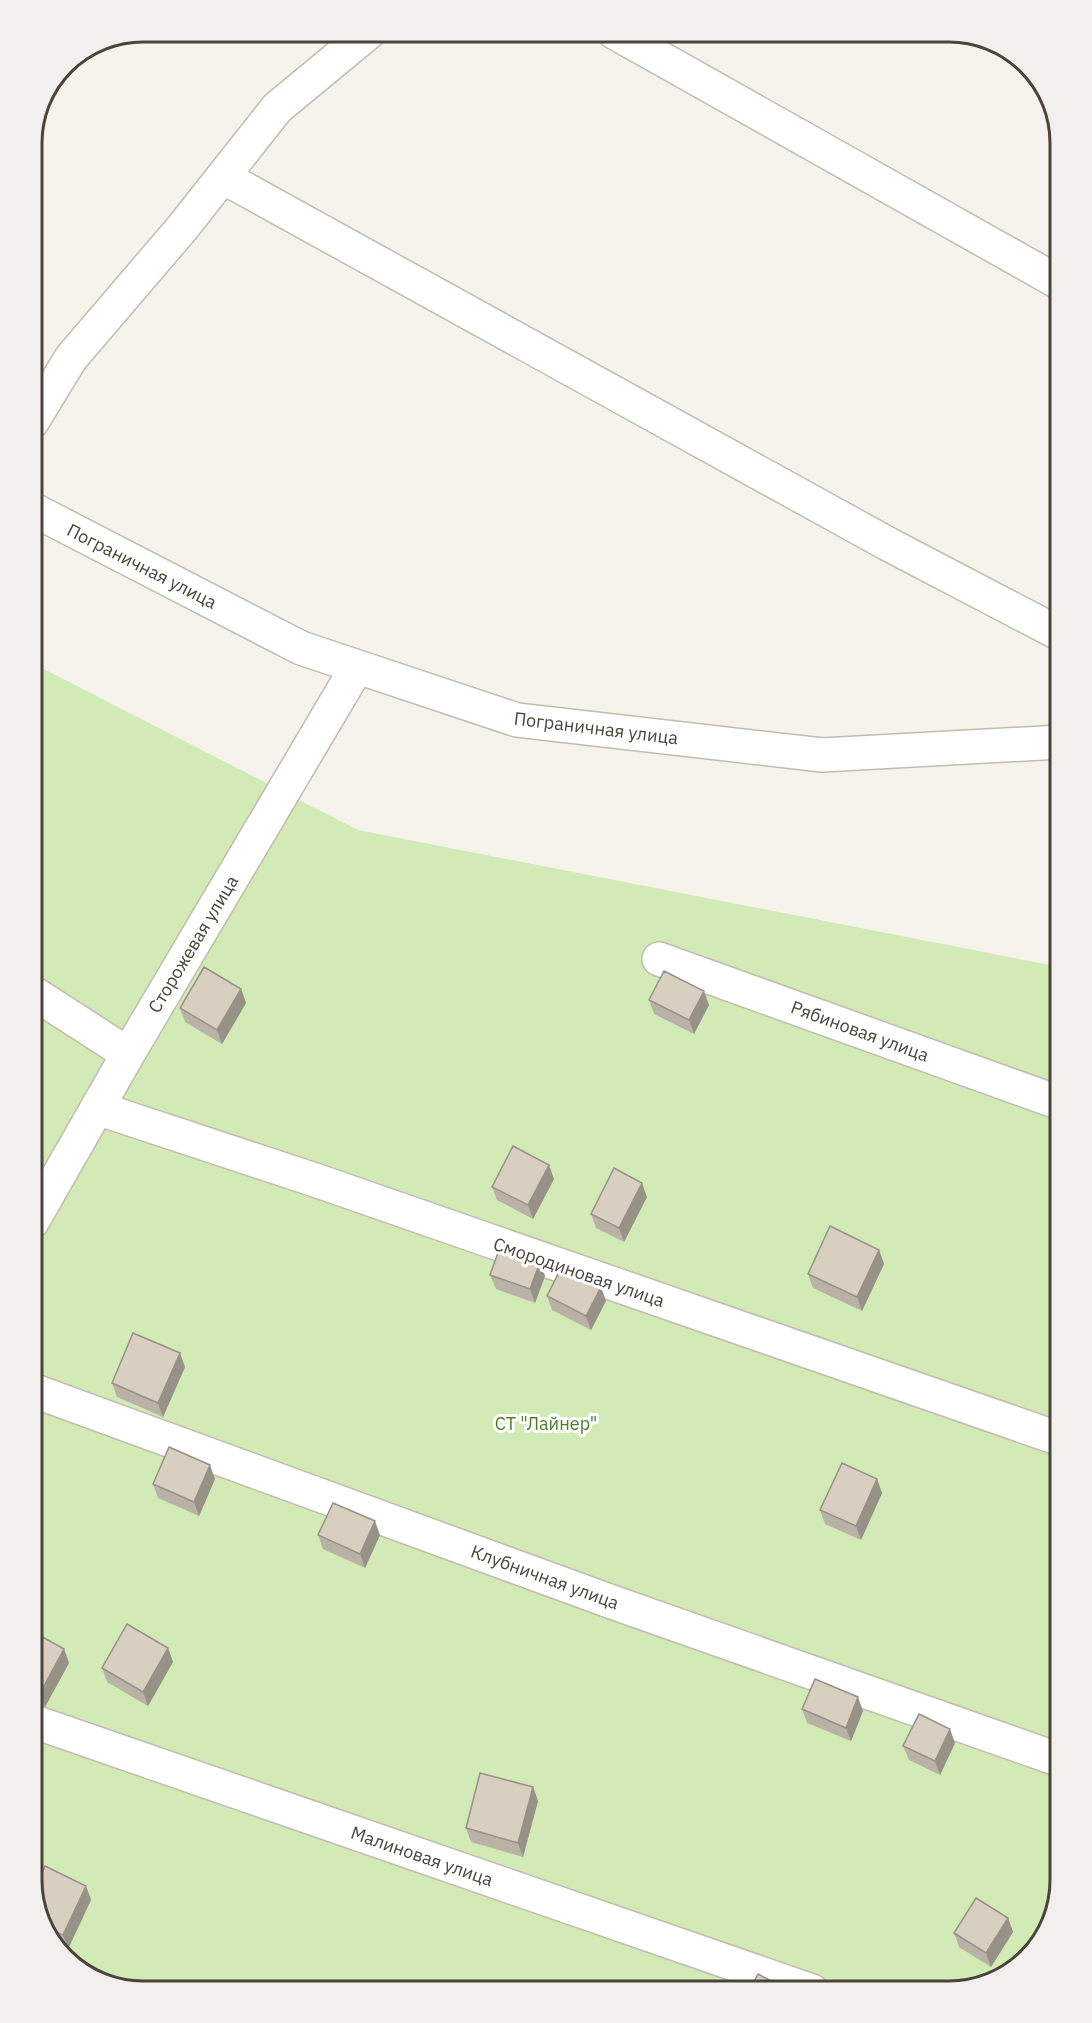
<svg xmlns="http://www.w3.org/2000/svg" width="1092" height="2023" viewBox="0 0 1092 2023" font-family="'IBM Plex Sans',sans-serif">
  <rect width="100%" height="100%" fill="#f6f3ec"/>
  <path fill="#d2eab5" d="M32,663L358,830L1060,967V1881L1042,1942L992,1983L949,1991H136L81,1973L40,1923L32,1880Z"/>
  <g fill="none" stroke-linecap="round" stroke-linejoin="round">
    <g stroke="#c2bbae" stroke-width="36">
      <path id="minor" d="M614,32L1060,283
        M223,177L888,544L1060,634
        M32,422L71,358L183,227L277,108L369,32
        M32,509L301,648L517,720L822,755L1060,742
        M659,959L1060,1103
        M32,992L128,1054
        M97,1108L315,1180L1060,1439
        M32,1222L128,1054L357,667
        M32,1390L612,1602L1060,1760
        M32,1721L812,1991"/>
    </g>
    <use href="#minor" stroke="#fff" stroke-width="33"/>
  </g>
  <path fill="#bab2a6" d="M241,989L246,1003L222,1044L185,1022L180,1008Z
    M649,1000L709,1005L694,1034L654,1014Z
    M554,1179L533,1219L497,1200L492,1187Z
    M647,1197L624,1242L596,1228L591,1214Z
    M879,1250L884,1264L862,1311L813,1288L808,1274Z
    M540,1262L545,1276L535,1303L496,1289L490,1275Z
    M601,1287L606,1301L591,1330L552,1310L547,1296Z
    M185,1367L163,1417L117,1397L112,1383Z
    M215,1479L199,1516L158,1498L153,1484Z
    M877,1479L882,1493L861,1540L825,1524L820,1510Z
    M318,1535H380L365,1568L323,1549Z
    M32,1631L64,1649L69,1663L45,1707L32,1700Z
    M168,1648L173,1662L148,1706L107,1682L102,1668Z
    M802,1709L863,1711L851,1741L807,1723Z
    M955,1743L940,1775L909,1760L903,1746Z
    M533,1787L538,1801L523,1857L471,1842L466,1828Z
    M86,1886L91,1900L68,1949L58,1945L40,1923Z
    M1008,1918L1013,1932L991,1967L959,1947L954,1933Z"/>
  <path fill="#979187" d="M241,989L246,1003L222,1044L217,1030Z
    M704,991L709,1005L694,1034L689,1020Z
    M549,1165L554,1179L533,1219L528,1205Z
    M642,1183L647,1197L624,1242L619,1228Z
    M879,1250L884,1264L862,1311L857,1297Z
    M540,1262L545,1276L535,1303L530,1289Z
    M601,1287L606,1301L591,1330L586,1316Z
    M180,1353L185,1367L163,1417L158,1403Z
    M210,1465L215,1479L199,1516L194,1502Z
    M877,1479L882,1493L861,1540L856,1526Z
    M375,1521L380,1535L365,1568L360,1554Z
    M168,1648L173,1662L148,1706L143,1692Z
    M64,1649L69,1663L45,1707L40,1693Z
    M858,1697L863,1711L851,1741L846,1728Z
    M950,1729L955,1743L940,1775L935,1761Z
    M533,1787L538,1801L523,1857L518,1843Z
    M86,1886L91,1900L68,1949L63,1935Z
    M1008,1918L1013,1932L991,1967L986,1953Z"/>
  <path fill="#d8cfc1" stroke="#979187" stroke-width="1.5" d="M204,967L241,989L217,1030L180,1008Z
    M664,971L704,991L689,1020L649,1000Z
    M513,1146L549,1165L528,1205L492,1187Z
    M614,1168L642,1183L619,1228L591,1214Z
    M830,1226L879,1250L857,1297L808,1274Z
    M500,1247L540,1262L530,1289L490,1275Z
    M562,1266L601,1287L586,1316L547,1296Z
    M133,1333L180,1353L158,1403L112,1383Z
    M169,1447L210,1465L194,1502L153,1484Z
    M842,1463L877,1479L856,1526L820,1510Z
    M333,1503L375,1521L360,1554L318,1535Z
    M127,1624L168,1648L143,1692L102,1668Z
    M32,1631L64,1649L40,1693L32,1689Z
    M815,1679L858,1697L846,1728L802,1709Z
    M919,1714L950,1729L935,1761L903,1746Z
    M480,1773L533,1787L518,1843L466,1828Z
    M45,1866L86,1886L63,1935L42,1926L40,1923L34,1891Z
    M976,1898L1008,1918L986,1953L954,1933Z
    M1047,1924L1042,1942L1034,1948Z
    M758,1974L790,1991H749Z"/>
  <g text-anchor="middle" dominant-baseline="central" stroke-width="6" stroke-linejoin="round" paint-order="stroke">
    <g font-size="18" fill="#4b4439" stroke="#fff">
      <text transform="translate(142 566) rotate(27)">Пограничная улица</text>
      <text transform="translate(596 728) rotate(7)">Пограничная улица</text>
      <text transform="translate(193 944) rotate(-59)">Сторожевая улица</text>
      <text transform="translate(860 1031) rotate(20)">Рябиновая улица</text>
      <text transform="translate(579 1272) rotate(19)">Смородиновая улица</text>
      <text transform="translate(545 1577) rotate(20)">Клубничная улица</text>
      <text transform="translate(422 1856) rotate(19)">Малиновая улица</text>
    </g>
    <g font-size="18" fill="#4a7f2a" stroke="#fff">
      <text x="546" y="1423">СТ "Лайнер"</text>
    </g>
  </g>
  <path d="M0 0H1092V2023H0ZM143 42H949A101 101 0 0 1 1050 143V1880A101 101 0 0 1 949 1981H143A101 101 0 0 1 42 1880V143A101 101 0 0 1 143 42Z" fill="#f1f0ef" fill-rule="evenodd"/>
  <path fill="none" stroke="#4b4439" stroke-width="3" d="M143 42H949A101 101 0 0 1 1050 143V1880A101 101 0 0 1 949 1981H143A101 101 0 0 1 42 1880V143A101 101 0 0 1 143 42Z"/>
</svg>
